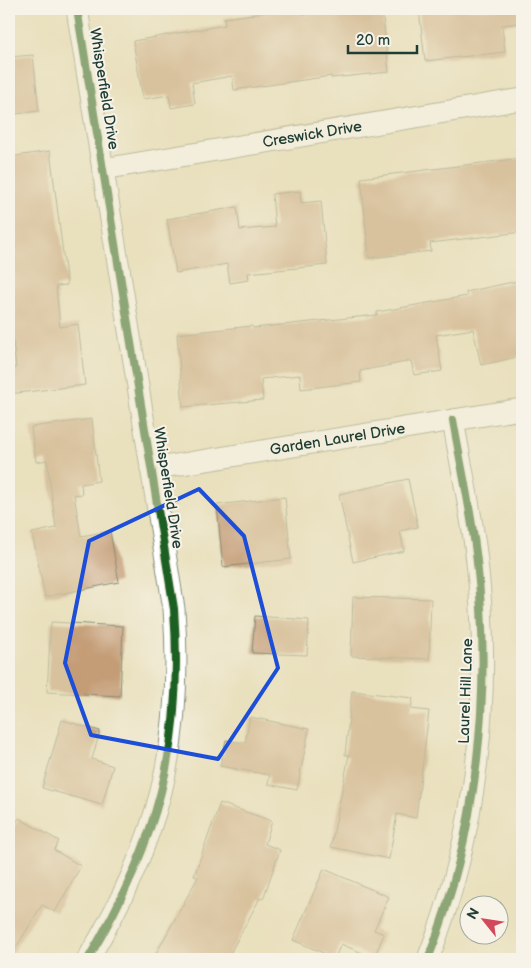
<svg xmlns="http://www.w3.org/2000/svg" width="531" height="968" viewBox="0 0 531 968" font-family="'Balsamiq Sans',sans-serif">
  <rect width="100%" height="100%" fill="#f7f3e8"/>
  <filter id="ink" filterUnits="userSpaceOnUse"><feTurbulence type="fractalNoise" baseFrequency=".02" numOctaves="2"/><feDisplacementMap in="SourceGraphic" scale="10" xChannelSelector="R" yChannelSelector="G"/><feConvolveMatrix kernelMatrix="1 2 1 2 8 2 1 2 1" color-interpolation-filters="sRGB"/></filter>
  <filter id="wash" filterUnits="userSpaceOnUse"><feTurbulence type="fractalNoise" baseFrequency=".0096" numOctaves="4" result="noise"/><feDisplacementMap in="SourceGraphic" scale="20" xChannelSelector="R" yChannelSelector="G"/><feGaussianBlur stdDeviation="1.12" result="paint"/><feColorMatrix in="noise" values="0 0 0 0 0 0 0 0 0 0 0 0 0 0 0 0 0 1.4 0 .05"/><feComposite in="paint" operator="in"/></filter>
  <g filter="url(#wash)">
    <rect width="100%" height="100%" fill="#e9e0bd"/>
    <g id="blocks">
      <path fill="#c49d77" d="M290,9H303L304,15L356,9H382L389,72L331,78V76L234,90L232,76L192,83L195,104L171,108L169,95L143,99L133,41L225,25L224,18Z
        M419,9H522V23L502,25L505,52L425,61Z
        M33,55L39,111L9,115V57Z
        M50,151L67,285L56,286L60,327L78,324L85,385L9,394V369L16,368L9,305V157Z
        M522,158V232L430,243L431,251L369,258L361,178Z
        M300,191L301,203L321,201L327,265L248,273L249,280L230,283L227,264L176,273L167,219L237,207L240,230L275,227L272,194Z
        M522,280V356L481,365L473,329L436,335L442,371L414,375L411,361L360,371L361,382L301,389L300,375L261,379L263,400L183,407L177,334L252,326L253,328L377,315V312L467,296L466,292Z
        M92,419L99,481L81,484L82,494L74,495L81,536L110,531L119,582L45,597L32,533L56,528L47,460L36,462L31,427Z
        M408,479L418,527L400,531L404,551L353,562L339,494Z
        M285,497L291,559L223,567L217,505Z
        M353,597L431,599L429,659L351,656Z
        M255,616L309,620L307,655L252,653Z
        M51,622L123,626L120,696L47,692Z
        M352,691L413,698L411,709L429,711L416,818L397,814L389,859L331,847L349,755H345Z
        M250,717L309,729L297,790L268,784L270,775L220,766L226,740L245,743Z
        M62,720L100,731L92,759L113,766L102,805L42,788Z
        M220,803L272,821L265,844L280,850L263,899L260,898L227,959H153L198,877L194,876Z
        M19,818L59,841L54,850L81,866L55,912L42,905L9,959V835Z
        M324,869L389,897L374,930L384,934L374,958L341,944L335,958L293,940Z"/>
    </g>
  </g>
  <g filter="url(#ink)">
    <use href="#blocks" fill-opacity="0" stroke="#848e78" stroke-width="1"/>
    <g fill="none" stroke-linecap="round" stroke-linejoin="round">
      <g stroke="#848e78" stroke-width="23">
        <g id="street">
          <path d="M77,9L174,609C184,746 158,842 88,959"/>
          <path id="s1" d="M103,169L522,99"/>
          <path id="s2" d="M151,469L522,409"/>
          <path d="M428,959C477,835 492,694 477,562C472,514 461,467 453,420"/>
        </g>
      </g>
      <use href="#street" stroke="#fff" stroke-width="21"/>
      <g stroke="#f7f3e8" stroke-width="11">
        <path id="cycleway" d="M77,9L174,609C184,746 158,842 88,959
          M428,959C477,835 492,694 477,562C472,514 461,467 453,420"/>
      </g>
      <use href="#cycleway" stroke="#1b5e20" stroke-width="8"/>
    </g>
  </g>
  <path d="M0 0H531V968H0ZM199,489L244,536L278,668L218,759L91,735L65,663L89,541Z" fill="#e9e0bd" fill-opacity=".55" fill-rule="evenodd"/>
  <path fill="none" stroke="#1d4ed8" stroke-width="4" stroke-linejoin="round" d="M199,489L244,536L278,668L218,759L91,735L65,663L89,541Z"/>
  <g text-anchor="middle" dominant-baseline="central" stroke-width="4" stroke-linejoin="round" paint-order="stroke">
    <g font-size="15" fill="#1f3d34" stroke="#f7f3e8">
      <text transform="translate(104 89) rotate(81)">Whisperfield Drive</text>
      <text stroke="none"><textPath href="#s1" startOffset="212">Creswick Drive</textPath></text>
      <text stroke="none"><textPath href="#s2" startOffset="189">Garden Laurel Drive</textPath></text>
      <text transform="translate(168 488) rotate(81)">Whisperfield Drive</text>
      <text transform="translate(466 691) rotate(-88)">Laurel Hill Lane</text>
    </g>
  </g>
  <rect width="531" height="968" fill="none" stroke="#f7f3e8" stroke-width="30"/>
  <g transform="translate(484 920) rotate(300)"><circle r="24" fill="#f7f3e8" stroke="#a1aaa0"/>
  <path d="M0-4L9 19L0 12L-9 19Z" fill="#d1495b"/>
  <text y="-8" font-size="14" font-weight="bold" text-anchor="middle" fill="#1f3d34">N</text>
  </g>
  <path d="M348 45v8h69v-8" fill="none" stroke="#1f3d34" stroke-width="2.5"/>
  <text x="356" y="45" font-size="15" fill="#1f3d34" stroke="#f7f3e8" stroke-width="4" paint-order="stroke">20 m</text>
</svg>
